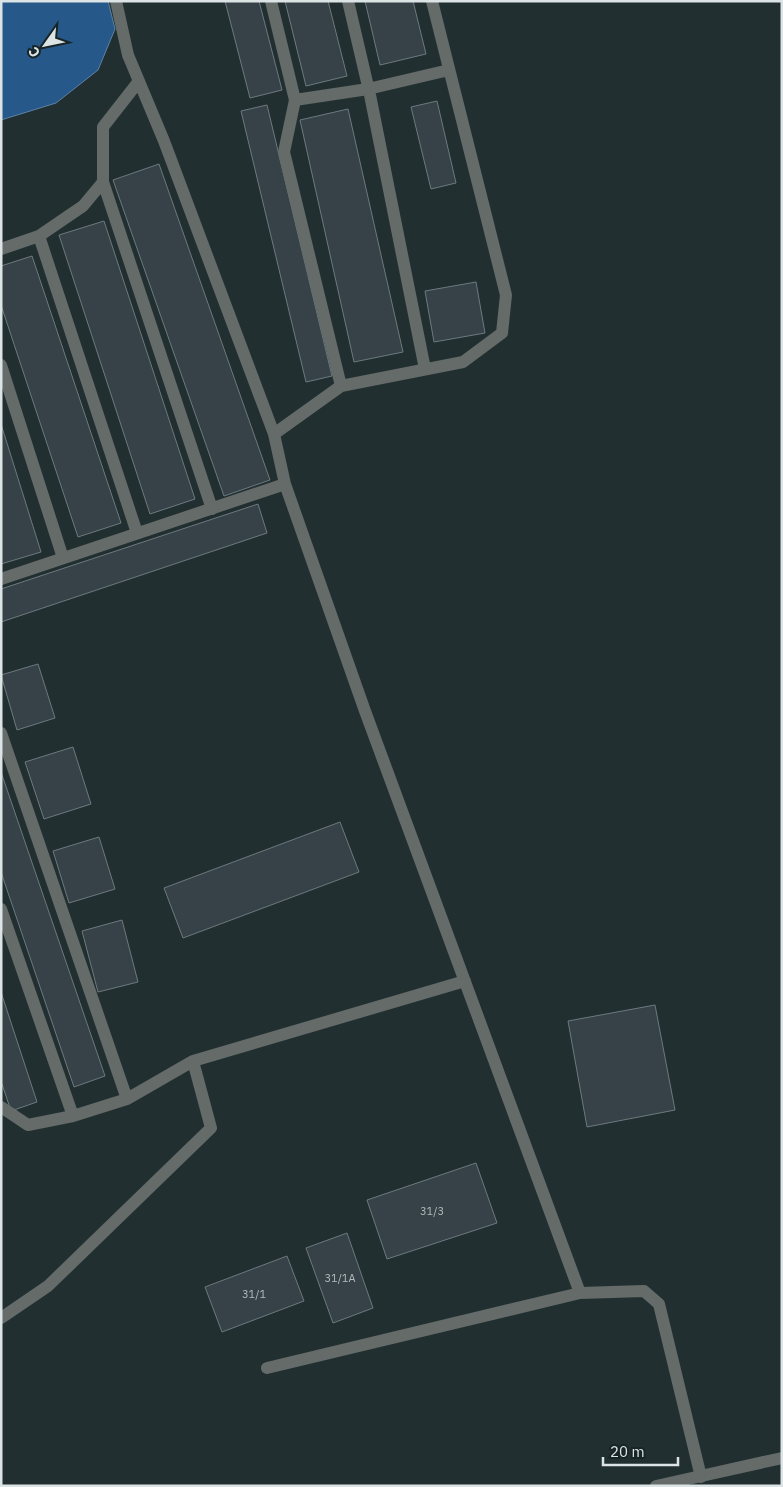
<svg xmlns="http://www.w3.org/2000/svg" width="783" height="1487" viewBox="0 0 783 1487" font-family="'IBM Plex Sans',sans-serif">
  <rect width="100%" height="100%" fill="#222f30"/>
  <path fill="#27588a" stroke="#5d82a5" d="M1,1H108L115,29L98,70L56,103L1,120Z"/>
  <path fill="#364247" stroke="#6c7a80" d="M225,1H259L282,90L250,98Z
    M285,1H328L347,76L306,86Z
    M365,1H413L426,54L380,65Z
    M437,101L456,183L431,189L411,107Z
    M267,105L332,376L306,382L241,111Z
    M348,109L403,352L354,362L300,120Z
    M159,164L270,480L224,496L113,180Z
    M104,221L195,499L150,514L59,235Z
    M32,256L121,523L78,537L1,305V266Z
    M476,282L485,333L434,342L425,291Z
    M1,424L41,552L1,564Z
    M258,504L267,533L1,622V589Z
    M38,664L55,718L17,730L1,675Z
    M73,747L91,804L44,819L25,762Z
    M1,772L105,1076L74,1087L1,872Z
    M340,822L359,872L183,938L164,888Z
    M99,837L115,889L69,903L53,851Z
    M122,920L138,982L98,992L82,931Z
    M1,992L37,1102L11,1111L1,1081Z
    M655,1005L675,1110L587,1127L568,1021Z
    M476,1163L497,1223L387,1259L367,1200Z
    M347,1233L373,1308L333,1323L306,1248Z
    M287,1256L304,1301L222,1332L205,1287Z"/>
  <g fill="none" stroke-linecap="round" stroke-linejoin="round">
    <path stroke="#646b69" stroke-width="12" d="M116,1L128,55L164,141L274,434L285,484L365,711L580,1293L644,1291L659,1304L701,1477
      M271,1L295,100L284,152L341,386
      M348,1L370,95L425,369
      M139,81L103,127V182L212,509
      M295,100L368,89L449,70
      M103,182L83,206L39,236L137,533
      M1,249L39,236
      M1,365L63,558
      M274,434L341,386L463,362L502,333L506,295L432,1
      M1,579L285,484
      M1,733L127,1099
      M1,909L73,1116
      M1,1107L28,1125L73,1116L127,1099L193,1061L465,981
      M1,1318L48,1286L211,1128L193,1061
      M267,1368L580,1293"/>
    <path stroke="#646b69" stroke-width="12" d="M656,1486L782,1458"/>
  </g>
  <g text-anchor="middle" dominant-baseline="central" stroke-width="4.5" stroke-linejoin="round" paint-order="stroke">
    <g font-size="11" fill="#b2bcbe">
      <text x="432" y="1211">31/3</text>
      <text x="340" y="1278">31/1А</text>
      <text x="254" y="1294">31/1</text>
    </g>
  </g>
  <rect width="783" height="1487" fill="none" stroke="#dce4e5" stroke-width="5"/>
  <g transform="translate(45 45) rotate(237)" stroke="#182526" stroke-width="4" paint-order="stroke">
  <path d="M0-4L9 19L0 12L-9 19Z" fill="#dce4e5"/>
  <text y="-8" font-size="14" font-weight="bold" text-anchor="middle" fill="#dce4e5">С</text>
  </g>
  <path d="M603 1457v8h75v-8" fill="none" stroke="#dce4e5" stroke-width="2.5"/>
  <text x="610" y="1457" font-size="15" fill="#dce4e5" stroke="#182526" stroke-width="4" paint-order="stroke">20 m</text>
</svg>
